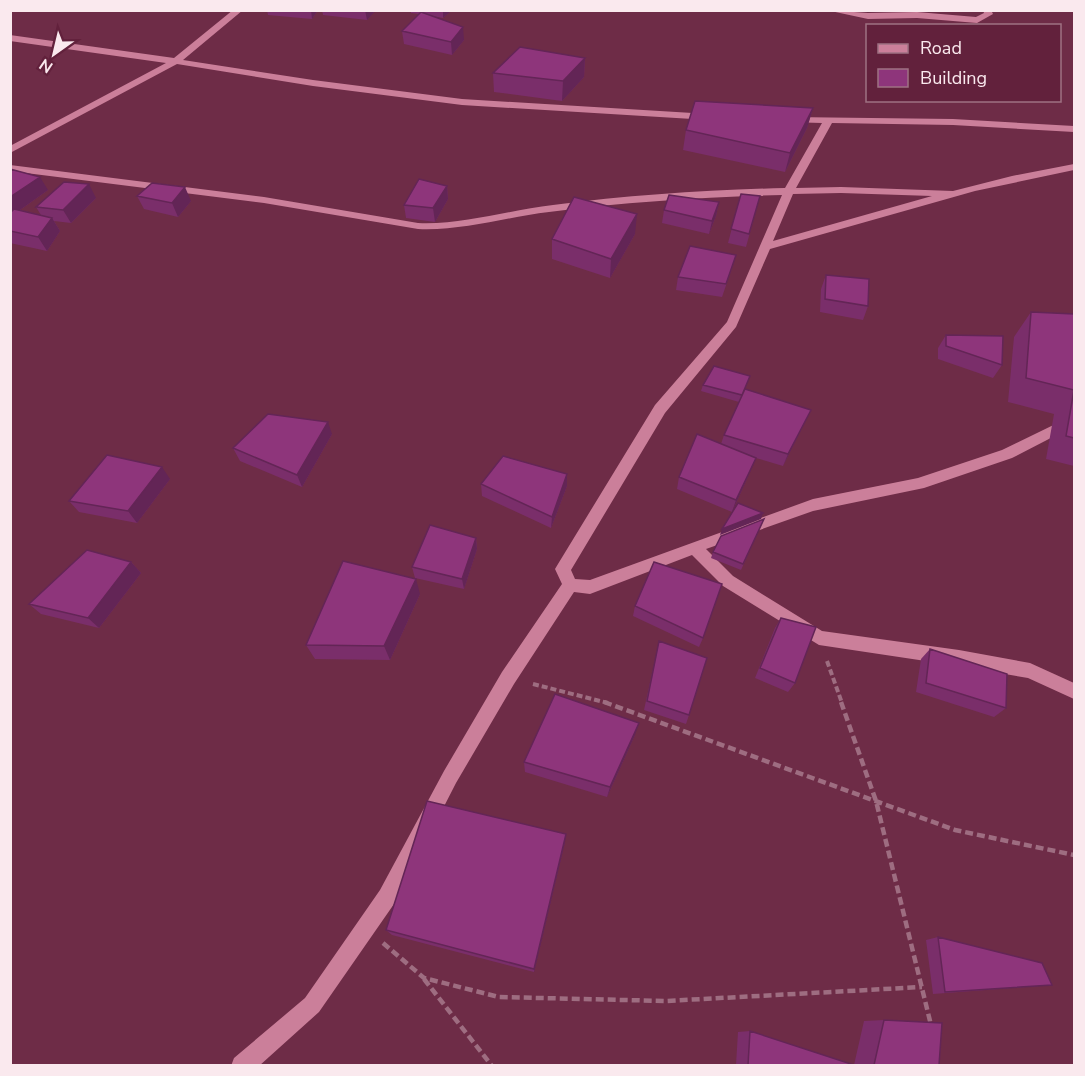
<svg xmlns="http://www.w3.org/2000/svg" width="1085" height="1076" viewBox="0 0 1085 1076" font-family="'Nunito Sans',sans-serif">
  <rect width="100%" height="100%" fill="#6e2c47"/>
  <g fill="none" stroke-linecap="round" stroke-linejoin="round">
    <path stroke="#9e6d81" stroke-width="4" stroke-dasharray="6 3" stroke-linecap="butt" d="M827,661L842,703
      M533,684L608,703"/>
    <path stroke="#9e6d81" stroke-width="4.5" stroke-dasharray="8 4" stroke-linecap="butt" d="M604,702L955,830L1074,855
      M841,702L876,801L931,1025
      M383,943L424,978L499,997L666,1001L922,987
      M424,979L492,1066"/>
    <path fill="#cb7f9a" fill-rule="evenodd" d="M233,10H243L183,60L313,80L462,99L709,114L714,117L709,120L462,105L313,86L177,64L10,153V146L166,63L10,41V35L174,58Z
      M826,10L868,13L917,12L976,17L984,13L983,10H991L993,14L977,23L917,18L868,19Z
      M790,117L953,119L1074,126V132L953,125L832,123L796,188L841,187L953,191L1012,176L1074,164V170L975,191L770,249L736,327L665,413L571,570L575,579L590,580L813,499L918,478L1002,450L1074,415V426L1012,458L924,488L813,511L706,549L733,576L822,631L959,650L1030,663L1074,683V699L1028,678L959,666L819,645L723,586L692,555L590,594L574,592L514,684L456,783L394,904L319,1012L259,1066H231L234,1058L305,998L380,890L444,771L502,672L562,584L555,569L558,564L655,405L727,322L782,195C704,197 626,202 549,212C506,217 462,231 418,229L264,203L10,171V165L264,197L418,223C463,225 509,210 553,205C630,195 708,190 785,188L822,123L787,122V118ZM841,193L932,196L773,241L793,194Z"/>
  </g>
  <path fill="#7a2e6a" d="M267,10H318L312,19L268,15Z
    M322,10H376L367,20L323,15Z
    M411,10H452L443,18L432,16L464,40L452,55L404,44L402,31L419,14L411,13Z
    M585,58L584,77L562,101L494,92L493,73Z
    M813,108L807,128L785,172L683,150L686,130Z
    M10,169L48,190L20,210L41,215L36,207L96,198L71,223L54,221L60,231L47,251L10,243Z
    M447,186L448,199L435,222L406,218L404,205Z
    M741,194L760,196L746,247L728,243Z
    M137,196L191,201L178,217L144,209Z
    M719,202L716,216L709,234L662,223L664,210Z
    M635,234L610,278L552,259V239Z
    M736,255L732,268L722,297L676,290L678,277Z
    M826,275L868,306L863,320L820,312L821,289Z
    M1031,312L1074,314V466L1046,459L1054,414L1008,402L1014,337Z
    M946,335L1002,365L993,378L938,359V348Z
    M703,385L746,390L805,422L783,466L756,458L751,470L732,512L677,489L679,477L721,444L724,435L739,402L701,391Z
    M332,434L302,487L240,461L233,448Z
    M567,474V486L551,528L482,496L481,484Z
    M170,479L137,523L79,512L69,501Z
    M764,519L741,570L711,558L713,552Z
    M476,538L477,549L464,589L415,578L412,567Z
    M131,562L141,573L99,628L41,614L29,604Z
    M420,594L390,660L315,659L306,645Z
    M635,606L703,638L699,647L633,616Z
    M781,618L795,683L788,692L755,678L775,628Z
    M659,641L689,715L686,724L644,710Z
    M930,649L1006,708L994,717L916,692L921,659Z
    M635,735L607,797L525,772L524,762Z
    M565,842L534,972L392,935L386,930Z
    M938,937L1052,985L933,994L926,940Z
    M884,1020L939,1065H854L864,1021Z
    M750,1031L854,1065H736L738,1032Z"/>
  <path fill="#632556" d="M311,10H318L312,19Z
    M365,10H376L367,20Z
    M443,10H452L443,18Z
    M463,27L464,40L452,55L451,42Z
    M585,58L584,77L562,101L563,81Z
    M813,108L807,128L785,172L790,153Z
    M40,177L48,190L10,217V197Z
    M89,184L96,198L71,223L63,210Z
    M447,186L448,199L435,222L433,208Z
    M185,187L191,201L178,217L172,203Z
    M719,202L716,216L709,234L712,221Z
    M637,214L635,234L610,278L611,259Z
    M52,218L60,231L47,251L38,237Z
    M811,410L783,466L788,454Z
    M328,422L332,434L302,487L297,475Z
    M756,458L751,470L732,512L736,500Z
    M162,467L170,479L137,523L128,511Z
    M567,474V486L551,528L552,517Z
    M763,513L761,519L720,535L722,529Z
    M476,538L477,549L464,589L462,579Z
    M131,562L141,573L99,628L88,618Z
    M416,579L420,594L390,660L384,646Z
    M639,723L635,735L607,797L610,787Z
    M566,834L565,842L534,972V969Z"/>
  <path fill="#8e357b" stroke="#632556" stroke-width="1.5" d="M421,12L463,27L451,42L402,31Z
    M520,47L585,58L563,81L493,73Z
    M695,101L813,108L790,153L686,130Z
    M10,169L40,177L10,197Z
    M419,179L447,186L433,208L404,205Z
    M64,182L89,184L63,210L36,207Z
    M152,183L185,187L172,203L137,196Z
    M741,194L760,196L749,234L731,229Z
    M669,195L719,202L712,221L664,210Z
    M574,197L637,214L611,259L552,239Z
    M14,209L52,218L38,237L10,231V213Z
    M690,246L736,255L726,284L678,277Z
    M826,275L869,279L868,306L825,299Z
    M1031,312L1074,314V438L1066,436L1074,390L1026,378Z
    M946,335L1003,336L1002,365L946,346Z
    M714,366L750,376L742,395L703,385Z
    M745,389L811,410L788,454L724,435Z
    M268,414L328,422L297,475L233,448Z
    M697,434L756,458L736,500L679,477Z
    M107,455L162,467L128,511L69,501Z
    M503,456L567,474L552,517L481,484Z
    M738,503L763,513L722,529Z
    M764,519L743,564L713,552L721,536Z
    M430,525L476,538L462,579L412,567Z
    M87,550L131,562L88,618L29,604Z
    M343,561L416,579L384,646L306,645Z
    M654,562L722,584L703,638L635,606Z
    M781,618L816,627L795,683L760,668Z
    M659,641L707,658L689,715L647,701Z
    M930,649L1007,674L1006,708L926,683Z
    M555,694L639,723L610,787L524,762Z
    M427,801L566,834L534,969L386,930Z
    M938,937L1042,963L1052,985L945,992Z
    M884,1020L942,1023L939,1065H874Z
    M750,1031L854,1065H748Z"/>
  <rect width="1085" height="1076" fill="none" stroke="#fae9ee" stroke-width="24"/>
  <rect x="866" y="24" width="195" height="78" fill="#62213c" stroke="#9f7183" stroke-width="1.5"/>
  <rect x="878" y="44" width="30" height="9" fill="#cb7f9a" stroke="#9f7183" stroke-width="1.5"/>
  <text x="920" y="54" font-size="18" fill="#fae9ee">Road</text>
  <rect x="878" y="69" width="30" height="18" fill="#8e357b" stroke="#9f7183" stroke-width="1.5"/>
  <text x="920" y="84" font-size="18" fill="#fae9ee">Building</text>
  <g transform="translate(54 54) rotate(214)" stroke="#62213c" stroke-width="4.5" paint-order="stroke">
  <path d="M0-4.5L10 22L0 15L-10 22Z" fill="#fae9ee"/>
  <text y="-9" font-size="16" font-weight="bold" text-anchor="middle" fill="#fae9ee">N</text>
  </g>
</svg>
